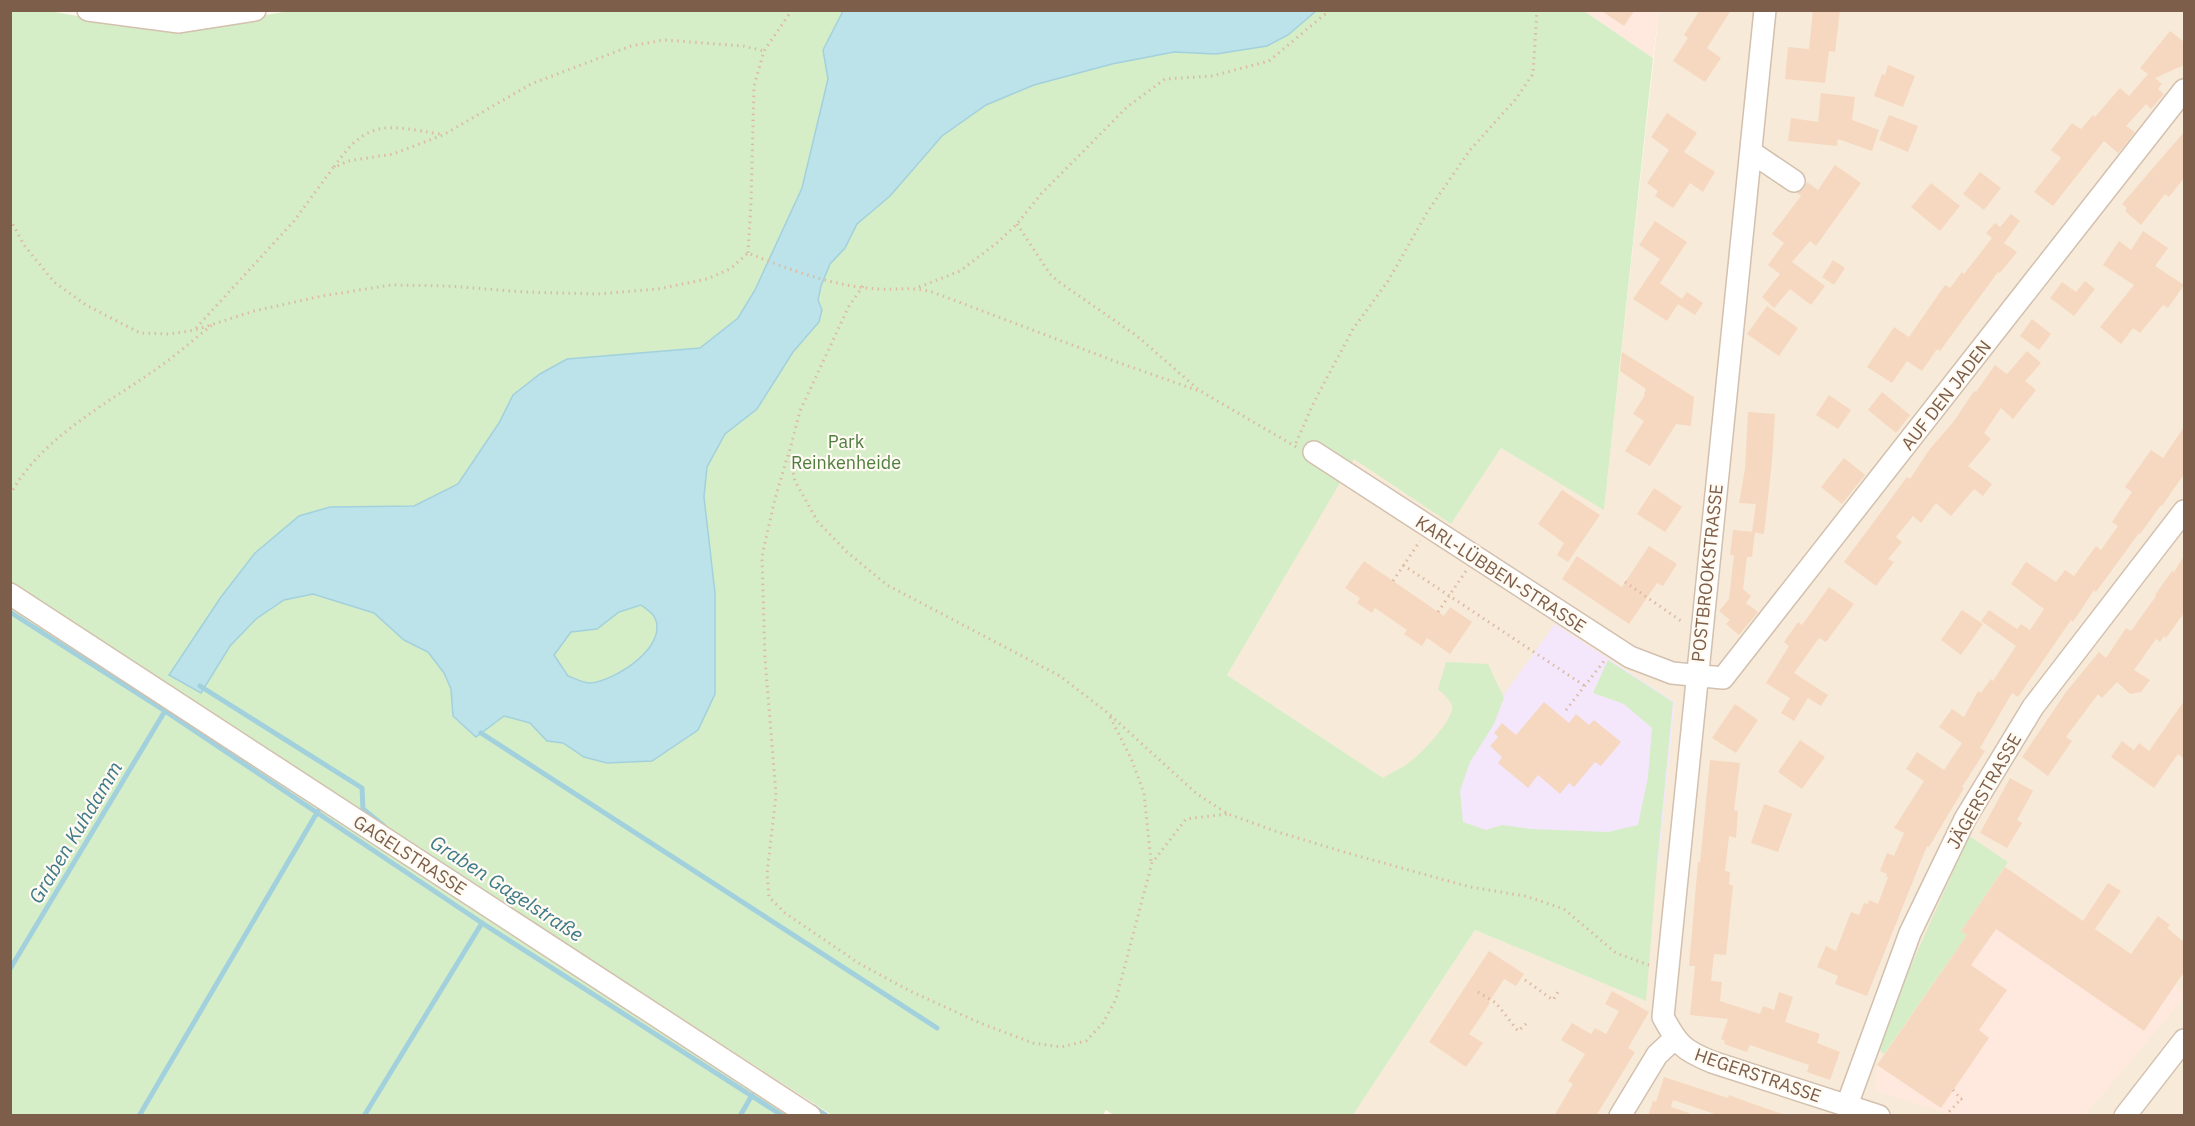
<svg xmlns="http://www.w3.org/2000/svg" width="2195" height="1126" viewBox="0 0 2195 1126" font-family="'IBM Plex Sans',sans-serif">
  <rect width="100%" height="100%" fill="#fef7eb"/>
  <path fill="#f7ead8" d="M1659,11H2184V1115H1353L1475,930L1646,1001L1383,778L1227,675L1354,458L1451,524L1501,448L1604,509Z"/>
  <path fill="#ffe9de" d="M1584,11H1659L1653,58Z
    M2005,867L2184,992V998L2085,1115H1953L1875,1091L1877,1065L1966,935L1961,931Z"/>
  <path fill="#f4e7fb" d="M1555,624L1675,702L1658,866L1491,848L1425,804Z"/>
  <path fill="#d5eec7" d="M295,10L1584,11L1653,58L1604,510L1501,448L1451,524L1354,459L1227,675L1383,778C1392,772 1403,768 1411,761C1421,754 1455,718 1452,706C1451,700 1442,693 1438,689L1446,662L1488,664L1504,698L1494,724L1470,762L1460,791L1463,822L1486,830L1502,825L1531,829L1608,832L1638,825L1648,777L1652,728L1624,704L1593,693L1608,660L1673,702L1657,866L1646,1001L1475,930L1353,1115L1115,1116L1106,1110L1102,1116L832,1115L369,819L11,586L10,11H49L95,19L179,30Z
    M11,602L795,1115H11Z
    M1969,836L2008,862L1961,931L1967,935L1884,1054L1875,1046Z"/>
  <path fill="#bce2ea" stroke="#a2d1dd" stroke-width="1.5" fill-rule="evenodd" d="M843,11H1316L1288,35L1267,46L1216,54L1174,52L1112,64L1034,85L986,105L942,136L890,196L857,224L845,248L830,264L821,286L818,300L822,310L819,322L793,352L757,409L725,434L707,467L704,497L715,593V694L698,730L652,761L607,763L584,757L563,743L547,741L530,723L504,716L476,737L453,716L451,689L444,673L428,652L404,640L374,613L313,594L284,600L256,619L230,646L201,693L169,675L221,597L255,553L299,516L330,507L414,506L458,484L499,423L513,395L540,374L567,359L700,348L738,318L755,290L802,188L828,79L823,50ZM641,605C645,608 653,613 655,618C668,647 615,681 590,683C583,683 574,678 568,676L554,655L571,632L597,629L619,612Z"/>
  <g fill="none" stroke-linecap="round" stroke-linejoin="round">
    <path stroke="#a2d1dd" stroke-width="5" d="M10,612L165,711L482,923L783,1116
      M200,686L362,788L363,809L384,826
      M481,733L937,1028
      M10,969L165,711
      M814,1107L827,1116
      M139,1116L318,811
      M364,1116L482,923
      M740,1116L752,1095"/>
  </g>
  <path fill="#f6d8c0" d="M1600,10H1635L1624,26Z
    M1700,10H1731L1707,48L1721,58L1705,82L1673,61L1688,38L1684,35Z
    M1813,10H1840L1835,52L1829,51L1825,83L1785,79L1788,47L1809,49Z
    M2170,31L2184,42V65L2155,78L2162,84L2158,89L2164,94L2151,109L2146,104L2126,126L2135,132L2125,145L2118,153L2104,141L2053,206L2034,192L2061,158L2051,150L2072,123L2081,129L2093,115L2095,117L2120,88L2129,96L2148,74L2140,68Z
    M1888,65L1915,76L1903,107L1874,96L1882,74L1885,75Z
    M1821,93L1855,97L1852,120L1879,130L1872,151L1838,139L1837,146L1788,141L1791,118L1818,122Z
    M1667,113L1697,133L1684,152L1715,172L1703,192L1690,183L1673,208L1655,196L1658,191L1647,183L1669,150L1651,137Z
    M1889,115L1918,126L1908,152L1879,140Z
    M2184,132V178L2169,197L2165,194L2141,225L2125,211L2127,208L2122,204Z
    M1835,165L1861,183L1816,246L1810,241L1792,262L1825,286L1811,305L1790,289L1774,308L1762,297L1780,274L1768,265L1784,243L1772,234L1801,196L1797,193L1804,189L1807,182L1818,190Z
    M1980,172L2001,188L1984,210L1963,194Z
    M1931,183L1960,206L1940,231L1911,207Z
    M2011,214L2020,221L2004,243L2017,252L2000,273L1998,272L1940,351L1937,349L1922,371L1907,361L1892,383L1867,367L1894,327L1909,337L1945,285L1950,288L1962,272L1964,274L1992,238L1986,233L1995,223L2000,227Z
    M1655,221L1687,242L1660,283L1682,299L1687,292L1703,303L1695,315L1678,304L1667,321L1633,299L1660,259L1639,245Z
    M2143,231L2168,248L2155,266L2184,285L2168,308L2163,305L2140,333L2133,328L2121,344L2100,327L2134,285L2103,265L2119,241L2131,250Z
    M1833,260L1845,268L1834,285L1822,277Z
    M2085,281L2095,289L2074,316L2050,298L2062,282L2076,292Z
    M1767,306L1798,328L1779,356L1747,334Z
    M2032,319L2051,334L2039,350L2020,336Z
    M2027,351L2041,363L2025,381L2036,390L2013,419L2001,408L1984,433L1991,439L1968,466L1992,484L1983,496L1974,489L1951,516L1936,503L1921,523L1913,516L1896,537L1902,542L1888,559L1894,562L1876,586L1844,562L1907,477L1910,479L1929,450L1954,421L1974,391L1976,392L1995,365L2007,374Z
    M1622,352L1694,397L1691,426L1676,424L1650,466L1625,451L1644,421L1633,414L1645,395L1644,394L1646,389L1620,371Z
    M1882,392L1910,415L1896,433L1868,410Z
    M1829,395L1851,410L1838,429L1816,415Z
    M1748,412L1775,414L1772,461L1764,534L1752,532L1756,504L1739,503L1745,469Z
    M2184,427V474L2162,506L2161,505L2140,534L2139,533L2096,592L2094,590L2073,622L2071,620L2018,697L2012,693L1980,748L1985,751L1962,787L1964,788L1929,847L1927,846L1867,996L1835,984L1838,976L1817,967L1826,946L1836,951L1851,912L1859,915L1864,903L1868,904L1869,900L1878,904L1888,877H1886L1887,874L1880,871L1887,853L1894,856L1904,833L1894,828L1924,781L1906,769L1917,752L1944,770L1962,743L1939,727L1952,709L1964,717L1978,691L1981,693L1991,679L1993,681L2016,646L1981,621L1989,610L2017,629L2021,624L2030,630L2044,609L2011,584L2026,562L2056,582L2065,570L2074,576L2096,546L2101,550L2118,526L2112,522L2132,492L2125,487L2151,450L2163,458Z
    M1844,458L1865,475L1842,504L1821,487Z
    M1654,488L1682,507L1665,532L1637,514Z
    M1562,490L1600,515L1568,562L1557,555L1564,543L1538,524Z
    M1733,530L1755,532L1752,557H1747L1743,589L1751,596L1746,603L1758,612L1739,635L1726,624L1730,620L1719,611L1729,599L1734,555H1730Z
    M1649,546L1677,564L1663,586L1657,583L1629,624L1562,579L1577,556L1622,587Z
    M2184,556V613L2166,638L2164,636L2160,642L2156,639L2134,670L2150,680L2141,692L2130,694L2117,682L2102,698L2098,694L2066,737L2072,741L2048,776L2022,757L2066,692L2099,652L2106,658L2126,628L2131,631L2156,596L2155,595L2172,571L2174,572Z
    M1364,561L1444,616L1450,607L1472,622L1450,654L1427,638L1422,646L1404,634L1407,630L1375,608L1372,613L1357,603L1360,598L1345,588Z
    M1829,587L1854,604L1826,642L1819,638L1794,673L1828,695L1821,706L1808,698L1794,721L1781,713L1790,698L1766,683L1789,646L1784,642L1798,622L1802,625Z
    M1962,610L1983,624L1961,655L1941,640Z
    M2184,701V759L2178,754L2154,788L2111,757L2122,741L2134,750L2139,743L2149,751Z
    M1544,702L1569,723L1576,714L1589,725L1594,720L1621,742L1601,766L1595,762L1574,787L1569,783L1560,794L1538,775L1528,788L1498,763L1502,757L1490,746L1498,737L1494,733L1502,723L1516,735Z
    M1735,704L1758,720L1736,753L1712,738Z
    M1800,740L1825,757L1802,789L1778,772Z
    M1710,760L1740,763L1734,810L1738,811L1736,838L1729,836L1725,871L1730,872L1729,884L1733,886L1726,955L1714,954L1711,981L1722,982L1720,1001L1760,1014L1763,1006L1774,1010L1779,992L1793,997L1785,1022L1820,1034L1817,1043L1840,1052L1830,1080L1807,1072L1809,1065L1750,1045L1747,1052L1724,1044L1725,1041L1721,1039L1728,1019L1690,1015L1695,966H1689L1698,862L1700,863Z
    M2010,778L2033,791L2017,820L2022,823L2007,848L1980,833Z
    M1764,804L1792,814L1778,852L1751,843Z
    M2005,867L2083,921L2108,883L2121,891L2095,929L2131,954L2158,916L2170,925L2167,928L2184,942V972L2144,1031L1996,929L1971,965L2007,990L1979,1030L1989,1038L1941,1108L1877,1065L1967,935L1961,931Z
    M1489,951L1524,974L1516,986L1504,979L1489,1002L1490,1003L1469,1034L1483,1043L1466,1067L1429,1042Z
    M1612,991L1649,1012L1628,1048L1635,1052L1596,1116H1554L1573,1084L1568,1081L1585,1054L1561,1040L1572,1023L1591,1034L1595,1028L1606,1034L1619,1011L1605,1004Z
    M1664,1077L1728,1098L1729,1095L1742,1100L1782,1114L1781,1116H1721L1673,1100L1671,1107L1689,1113L1688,1116H1648L1653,1101L1656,1102Z"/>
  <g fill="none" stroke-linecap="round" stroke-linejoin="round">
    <g stroke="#d3c0ae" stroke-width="24">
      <path id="minor" d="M88,10L179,22L255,10
        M1765,10L1663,1017C1678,1045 1683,1050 1712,1062L1879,1116
        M1751,152L1794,181
        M1314,452L1630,657L1672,673L1723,678L2184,90
        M10,594L810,1116
        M1847,1105L1910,933L1965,819L2033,707L2184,511
        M1620,1116L1657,1055L1674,1039
        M2125,1116L2184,1040"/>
    </g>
    <path stroke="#dcbba2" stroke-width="3" stroke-dasharray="1.5 4.5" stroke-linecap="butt" d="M334,167C368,117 388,126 440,134
      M10,219L24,245L54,282L86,305L140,333L170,334L195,330L254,311L322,296L391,285L448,286L524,292L598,294L658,289L707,279L730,269L748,253C788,269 835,287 879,289C901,290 912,286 935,293L1117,362L1202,392L1298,448
      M1017,224L1050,274L1059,282L1137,336L1200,391
      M748,253L751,203L754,86L764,51L792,10
      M863,286L849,306L800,411L789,453L795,481L818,522L847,552L887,585L1060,676L1108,713L1197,794L1228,814L1278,832L1344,852L1470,887L1525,896L1564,909L1616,953L1649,965
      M919,287L960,271L998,242L1017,224L1041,194L1127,107L1165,79L1212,76L1269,61L1330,10
      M196,328L294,221L333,168L348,161L393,154L443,135L531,84L631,46L664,40L743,46L764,51
      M1296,443L1314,402L1353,329L1388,281L1428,211L1470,150L1515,100L1533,74L1537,10
      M788,455L775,499L762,556L765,658L776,795L767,874L769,897L785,913L860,964L910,991L980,1023L1033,1043L1061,1047L1086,1041L1103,1023L1116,999L1152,863L1186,819L1227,814
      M10,495C42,436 109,403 162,365C179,353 195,338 212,325
      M1403,565L1585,686
      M1393,581L1420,541
      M1625,582L1684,623
      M1438,612L1466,571
      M1566,710L1604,661
      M1110,717L1131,758L1144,793L1151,861
      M1525,980L1553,1000L1558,992
      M1478,992L1496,1003L1518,1031L1527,1023
      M1953,1090L1961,1099L1965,1097
      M1945,1116L1961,1099"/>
    <use href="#minor" stroke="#fff" stroke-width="21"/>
  </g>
  <g text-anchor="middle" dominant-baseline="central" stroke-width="4.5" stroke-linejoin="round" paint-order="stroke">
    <g font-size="18" fill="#7d5e4a" stroke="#fffbf3">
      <text transform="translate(1946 395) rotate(-52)">AUF DEN JADEN</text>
      <text transform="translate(1707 573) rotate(-84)">POSTBROOKSTRASSE</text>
      <text transform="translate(1501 574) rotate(33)">KARL-LÜBBEN-STRASSE</text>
      <text transform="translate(1984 791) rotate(-60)">JÄGERSTRASSE</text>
      <text transform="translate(410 855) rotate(33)">GAGELSTRASSE</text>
      <text transform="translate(1758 1075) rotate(19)">HEGERSTRASSE</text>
    </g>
    <g font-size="18" fill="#4e7d3e" stroke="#fffbf3">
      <text x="846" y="441">Park<tspan x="846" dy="21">Reinkenheide</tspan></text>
    </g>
    <g font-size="20" font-style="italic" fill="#3f7a8a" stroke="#fffbf3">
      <text transform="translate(75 832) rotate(-59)">Graben Kuhdamm</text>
      <text transform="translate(507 888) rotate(33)">Graben Gagelstraße</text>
    </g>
  </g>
  <rect width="2195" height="1126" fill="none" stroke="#7d5e4a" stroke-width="24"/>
</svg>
